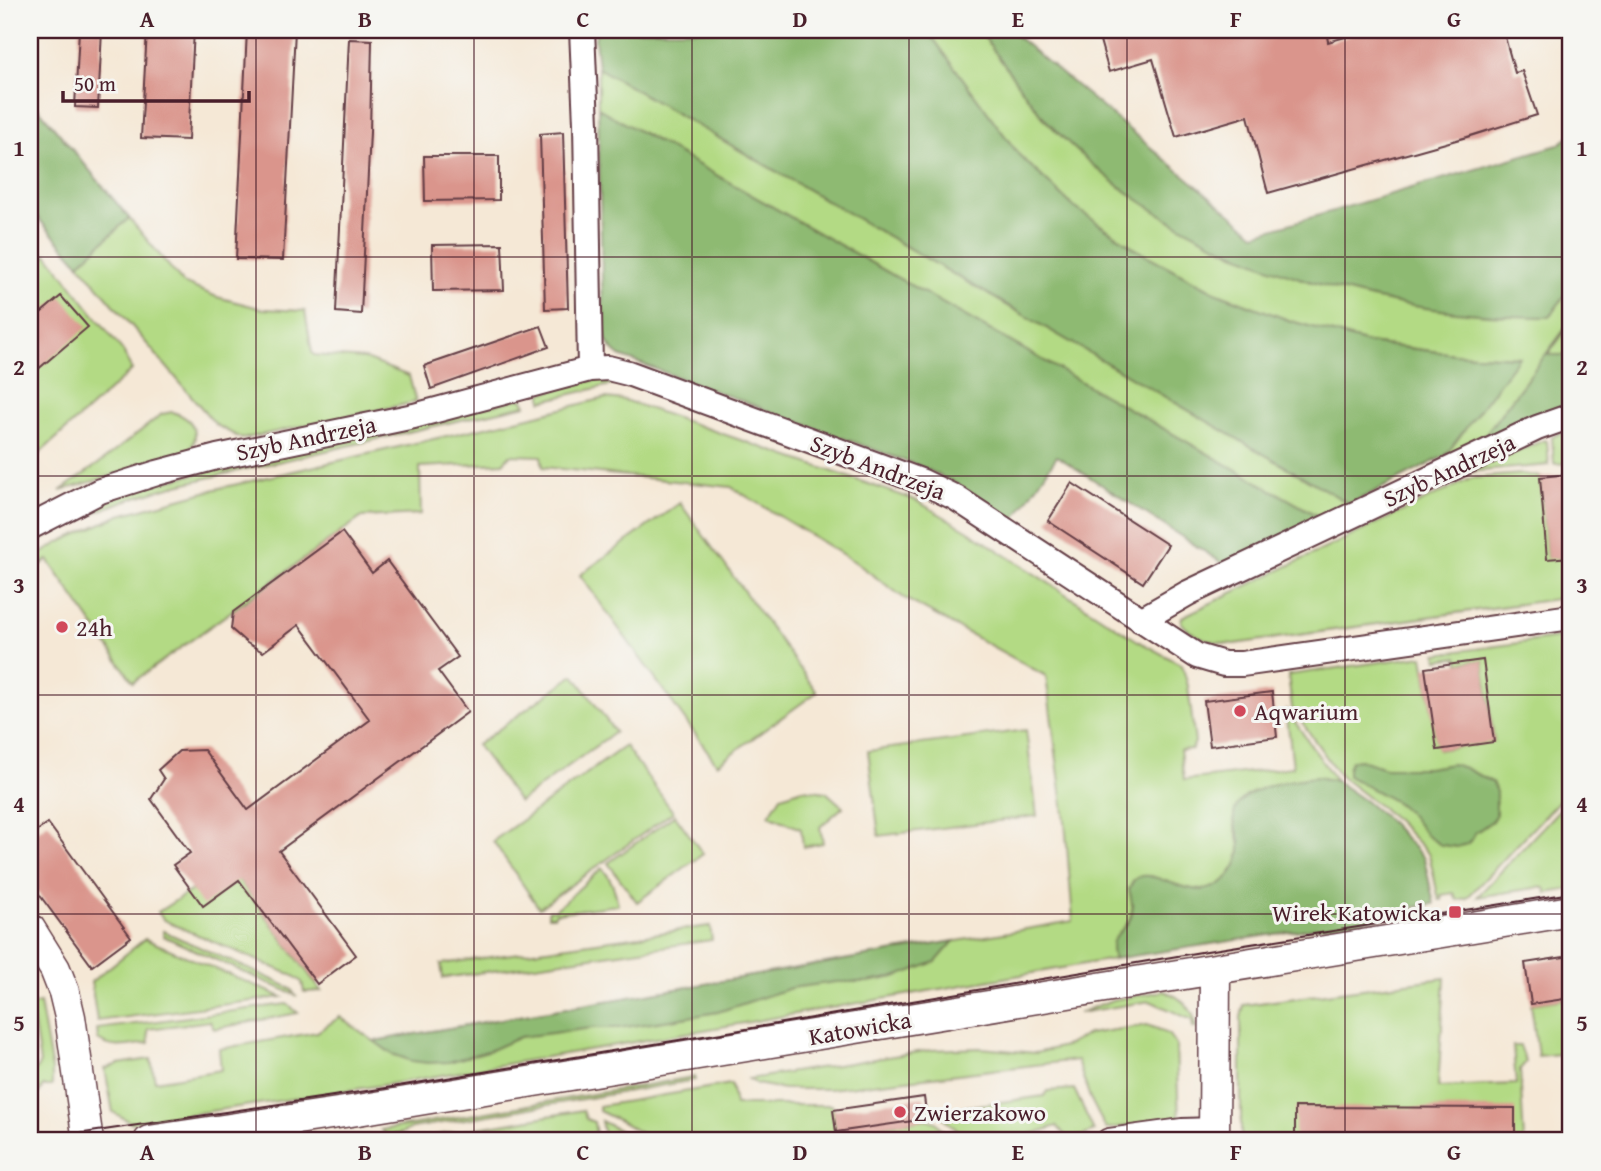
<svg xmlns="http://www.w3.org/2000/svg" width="1601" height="1171" viewBox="0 0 1601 1171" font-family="'Gentium Book Plus',serif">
  <rect width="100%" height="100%" fill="#f6f6f2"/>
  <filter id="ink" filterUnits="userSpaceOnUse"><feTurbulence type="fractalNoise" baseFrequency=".0143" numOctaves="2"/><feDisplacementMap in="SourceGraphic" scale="14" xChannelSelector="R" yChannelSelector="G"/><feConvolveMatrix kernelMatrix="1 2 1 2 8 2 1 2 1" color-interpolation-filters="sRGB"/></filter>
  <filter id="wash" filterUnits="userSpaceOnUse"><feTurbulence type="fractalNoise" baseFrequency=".00686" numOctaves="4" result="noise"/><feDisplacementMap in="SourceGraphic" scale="28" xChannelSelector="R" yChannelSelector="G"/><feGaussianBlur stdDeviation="1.57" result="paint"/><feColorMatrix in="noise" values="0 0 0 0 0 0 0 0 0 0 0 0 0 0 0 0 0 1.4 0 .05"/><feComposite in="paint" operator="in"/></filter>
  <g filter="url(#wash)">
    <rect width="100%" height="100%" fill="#f5e8d6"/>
    <path fill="#b3da84" stroke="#7e7c58" stroke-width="2" d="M927,30H979L1045,120L1120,187L1171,221L1234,254L1313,282L1383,300L1462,312L1549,317L1571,287V321L1478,444L1445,456L1519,357L1455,354L1368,343L1291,321L1215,292L1142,253L1074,207L1019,155Z
      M598,68L1350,504L1323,519L598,108Z
      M129,218L183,283L217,297L263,309L305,311L312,352L314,355L365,359L409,376L416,402L242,439L216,425L79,264Z
      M47,254L123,351L132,370L30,462V270Z
      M1571,323V355L1547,356Z
      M606,378L619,383L542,401V393L589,381Z
      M522,398L526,405L177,485C125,499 74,517 30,548V538L81,510L149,485Z
      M605,398L624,400L915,500L967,530L1138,641L1182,665L1188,686L1195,742L1192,749L1180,750L1184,780L1293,767L1286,709L1336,781C1315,775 1298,780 1278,785C1261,789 1240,793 1235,813C1231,825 1241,837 1240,850C1240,859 1236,867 1230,874C1209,903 1178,885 1151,876L1129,889C1132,898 1134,909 1130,918C1123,934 1107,937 1114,959L396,1083L132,1123L113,1112L105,1069L118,1064L151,1059L155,1081L221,1070L219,1049L317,1032L340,1017L374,1041L1073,921L1065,821L1046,676L904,598L855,562L731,487L543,467L541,456L510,455L503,463L420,467L421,514L362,517L133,682L48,560L30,572V561L60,542L120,515L216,489L529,417Z
      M172,412C194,418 202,434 188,453L60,491L101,462L162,414Z
      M1571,429V463L1554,464L1552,437Z
      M1544,440L1547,441L1549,465L1470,472Z
      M1522,474L1540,477L1547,558L1571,557V597L1234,644C1214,643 1193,638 1181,622L1182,617L1186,615L1472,478Z
      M680,503L817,692L717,764L580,575Z
      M1564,637L1571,705V788L1467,898L1457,900L1454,893L1441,895L1442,900H1439L1429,854L1392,816L1339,775L1292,708L1288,675L1423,656L1438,750L1494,741L1483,660L1459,663L1458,657L1438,660L1437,654Z
      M574,675L615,732L519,802L477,745Z
      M1026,730L1037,816L879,836L868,751Z
      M625,746L673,812L539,908L493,841Z
      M803,789L826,792L843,807L820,827L823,843L803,847L801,829L769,815L781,796Z
      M1571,797V889L1547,893L1546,889L1541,887L1477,897Z
      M675,815L703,854L637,902L608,863Z
      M602,868C611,878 616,892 618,905L556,913L554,916H548V913L549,910H555Z
      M239,880L321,991L304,992L302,982L294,976L172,924L163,919L158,912L192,890Z
      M710,926L712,940L443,978L441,964Z
      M163,931L280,983L291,989L295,995L163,936Z
      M145,939L282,997L97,1021L91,982Z
      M1445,978L1438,1087L1516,1084L1513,1046H1520L1526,1062L1520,1069L1524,1141H1241V1017L1244,1005Z
      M1164,991C1181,997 1195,1009 1196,1028H1193L1192,1020L1150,1001L1079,1013L1112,1000Z
      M1571,998V1053L1538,1056L1531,1004Z
      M40,1003L52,1070V1086H43L39,1093L30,1087V1079L40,1063L31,1005Z
      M287,1004L298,1013L214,1029L210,1021L148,1029L149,1043C131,1045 114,1051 98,1040L97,1029Z
      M1147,1025L1158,1029L1169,1035L1176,1045L1179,1119L1106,1129L1090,1098L1077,1060L830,1089H784L757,1084L749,1079L931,1050L981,1048L1036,1053L1068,1045L1088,1034Z
      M694,1077L695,1080L412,1128C403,1133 396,1136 386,1135L381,1130Z
      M731,1084L735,1105H832L837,1132L927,1119L936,1122L951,1141H654L620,1121L599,1111V1106Z
      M1074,1089L1094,1131L1070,1141L1057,1126L1011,1141H969L936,1111L1044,1096L1047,1091Z
      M583,1110L586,1119L594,1122L597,1141H413L420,1138Z
      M601,1121L641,1141H605Z"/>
    <path fill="#8eba72" stroke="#6c6c4e" stroke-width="2" d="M597,30H927L1019,155L1074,207L1142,253L1215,292L1291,321L1368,343L1455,354L1519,357L1445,456L1350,504L598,68L595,39Z
      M979,30H1009L1255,234L1558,145L1571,135V287L1549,317C1389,317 1219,271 1095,167C1078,152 1060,136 1045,119C1021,91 1001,59 979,30Z
      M30,98L129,218L79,264L30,209Z
      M598,108L1323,519L1224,564L1057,456L1014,520L951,481L924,468L620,356C605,345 605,338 603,320Z
      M1571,321L1548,355H1571V406L1478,444Z
      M1361,760L1385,768H1427L1452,764L1465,768L1492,782L1496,792V814L1492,821L1475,833L1472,839L1467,844L1457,847L1441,845L1427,836L1409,813L1396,802L1348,776V768L1351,761Z
      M1317,777L1336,781L1365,801L1388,820L1424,858L1434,904L1412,907V913L1114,959C1105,931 1128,934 1132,913C1133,905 1131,897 1129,889C1131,886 1132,882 1134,880C1152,862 1194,909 1225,880C1237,869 1243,852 1239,836C1237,829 1233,823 1234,815C1237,787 1294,779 1317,777Z
      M954,941L936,962L895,977L868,982H836L791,988L718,1012L671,1020L619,1028H593L520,1037L491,1050L449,1062L428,1063L412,1061L392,1054L374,1041Z"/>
    <g id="blocks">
      <path fill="#da958c" d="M79,30H102L98,108L75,107Z
        M147,30H194L188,140L141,138Z
        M247,30H295L283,260L236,259Z
        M1097,30H1326L1328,42L1370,30H1503L1515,73L1522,71L1537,115L1467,137L1268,193L1248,116L1176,137L1153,59L1109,72Z
        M349,39L372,40L370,132L361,314L336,312Z
        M563,132L568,308L545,309L540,134Z
        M424,156H499V200L425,201Z
        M502,244L504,290L433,291L432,245Z
        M61,296L88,327L30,376V322Z
        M541,326L549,347L431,389L424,366Z
        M1571,474V557L1547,559L1540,477Z
        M1072,483L1168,545L1143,583L1048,521Z
        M342,532L372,573L387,561L458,657L438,671L468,712L279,851L356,955L317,984L239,880L203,906L173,865L190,853L151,799L164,779L158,770L179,751L204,750L248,810L370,720L299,625L263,652L247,643L231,629L233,612Z
        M1483,660L1494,742L1437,750L1425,668Z
        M1272,692L1277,737L1210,746L1204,701Z
        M48,823L131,937L92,966L30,882V836Z
        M1571,956V998L1531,1004L1525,963Z
        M924,1097L927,1119L836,1132L833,1110Z
        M1295,1107L1515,1108V1141H1295Z"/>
    </g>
  </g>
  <g filter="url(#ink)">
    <use href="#blocks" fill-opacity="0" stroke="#643d45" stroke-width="2"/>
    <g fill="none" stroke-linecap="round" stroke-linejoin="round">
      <g stroke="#643d45" stroke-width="28">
        <path id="minor" d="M582,30L586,124L590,369
          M30,527L100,491L157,473L217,457L414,416L590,369L608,368L628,373L923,482L956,498L1197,656L1224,664H1242L1571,617
          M1141,620L1188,593L1537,428L1571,416
          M1109,1141L1182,1131L1215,1130"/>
      </g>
      <g stroke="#643d45" stroke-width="33">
        <path id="tertiary" d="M30,929L55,969L64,992L70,1017L88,1141
          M149,1141L358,1110L1074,992L1571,911
          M1214,1141L1215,969"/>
      </g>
      <use href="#minor" stroke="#fff" stroke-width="24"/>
      <use href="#tertiary" stroke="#fff" stroke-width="30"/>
      <path stroke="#4a1f2b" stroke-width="2" d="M30,1141L380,1089L776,1024L1207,951L1571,893"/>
    </g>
  </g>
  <path fill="none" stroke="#4a1f2b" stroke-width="2" stroke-opacity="0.55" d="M256,30V1141M474,30V1141M692,30V1141M909,30V1141M1127,30V1141M1345,30V1141M30,257H1571M30,476H1571M30,695H1571M30,914H1571"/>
  <g fill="#d1495b" stroke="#f6f6f2" stroke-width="2.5">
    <circle cx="62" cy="627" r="7"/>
    <circle cx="1240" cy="711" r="7"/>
    <rect x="1448" y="905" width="14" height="14" rx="3.5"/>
    <circle cx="900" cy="1112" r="7"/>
  </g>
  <g text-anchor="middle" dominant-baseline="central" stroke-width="6" stroke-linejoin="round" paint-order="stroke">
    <g font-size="24" fill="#4a1f2b" stroke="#f6f6f2">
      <text transform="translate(306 438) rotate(-12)">Szyb Andrzeja</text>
      <text transform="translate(878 467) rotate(21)">Szyb Andrzeja</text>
      <text transform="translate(1449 470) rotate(-25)">Szyb Andrzeja</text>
      <text transform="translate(860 1028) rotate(-10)">Katowicka</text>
    </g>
    <g font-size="24" fill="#4a1f2b" stroke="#f6f6f2" text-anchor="start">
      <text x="76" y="627">24h</text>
      <text x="1254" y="711">Aqwarium</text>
      <text x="1441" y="912" text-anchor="end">Wirek Katowicka</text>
      <text x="914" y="1112">Zwierzakowo</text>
    </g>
  </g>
  <rect width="1601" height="1171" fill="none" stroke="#f6f6f2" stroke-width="77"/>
  <path d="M63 91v10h186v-10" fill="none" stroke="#4a1f2b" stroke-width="3.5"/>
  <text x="74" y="91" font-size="21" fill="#4a1f2b" stroke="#f6f6f2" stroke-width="5" paint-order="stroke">50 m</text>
  <rect x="38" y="38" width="1524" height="1094" fill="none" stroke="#4a1f2b" stroke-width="2.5"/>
  <g font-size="23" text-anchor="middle" font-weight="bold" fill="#4a1f2b">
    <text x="147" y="27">A</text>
    <text x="365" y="27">B</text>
    <text x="583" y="27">C</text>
    <text x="800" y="27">D</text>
    <text x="1018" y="27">E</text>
    <text x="1236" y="27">F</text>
    <text x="1454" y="27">G</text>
    <text x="19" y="156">1</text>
    <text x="1582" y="156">1</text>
    <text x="19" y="375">2</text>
    <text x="1582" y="375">2</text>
    <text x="19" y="593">3</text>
    <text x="1582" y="593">3</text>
    <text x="19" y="812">4</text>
    <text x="1582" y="812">4</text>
    <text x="19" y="1031">5</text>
    <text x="1582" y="1031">5</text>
    <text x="147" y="1160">A</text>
    <text x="365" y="1160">B</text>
    <text x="583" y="1160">C</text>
    <text x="800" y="1160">D</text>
    <text x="1018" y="1160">E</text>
    <text x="1236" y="1160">F</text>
    <text x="1454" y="1160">G</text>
  </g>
</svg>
